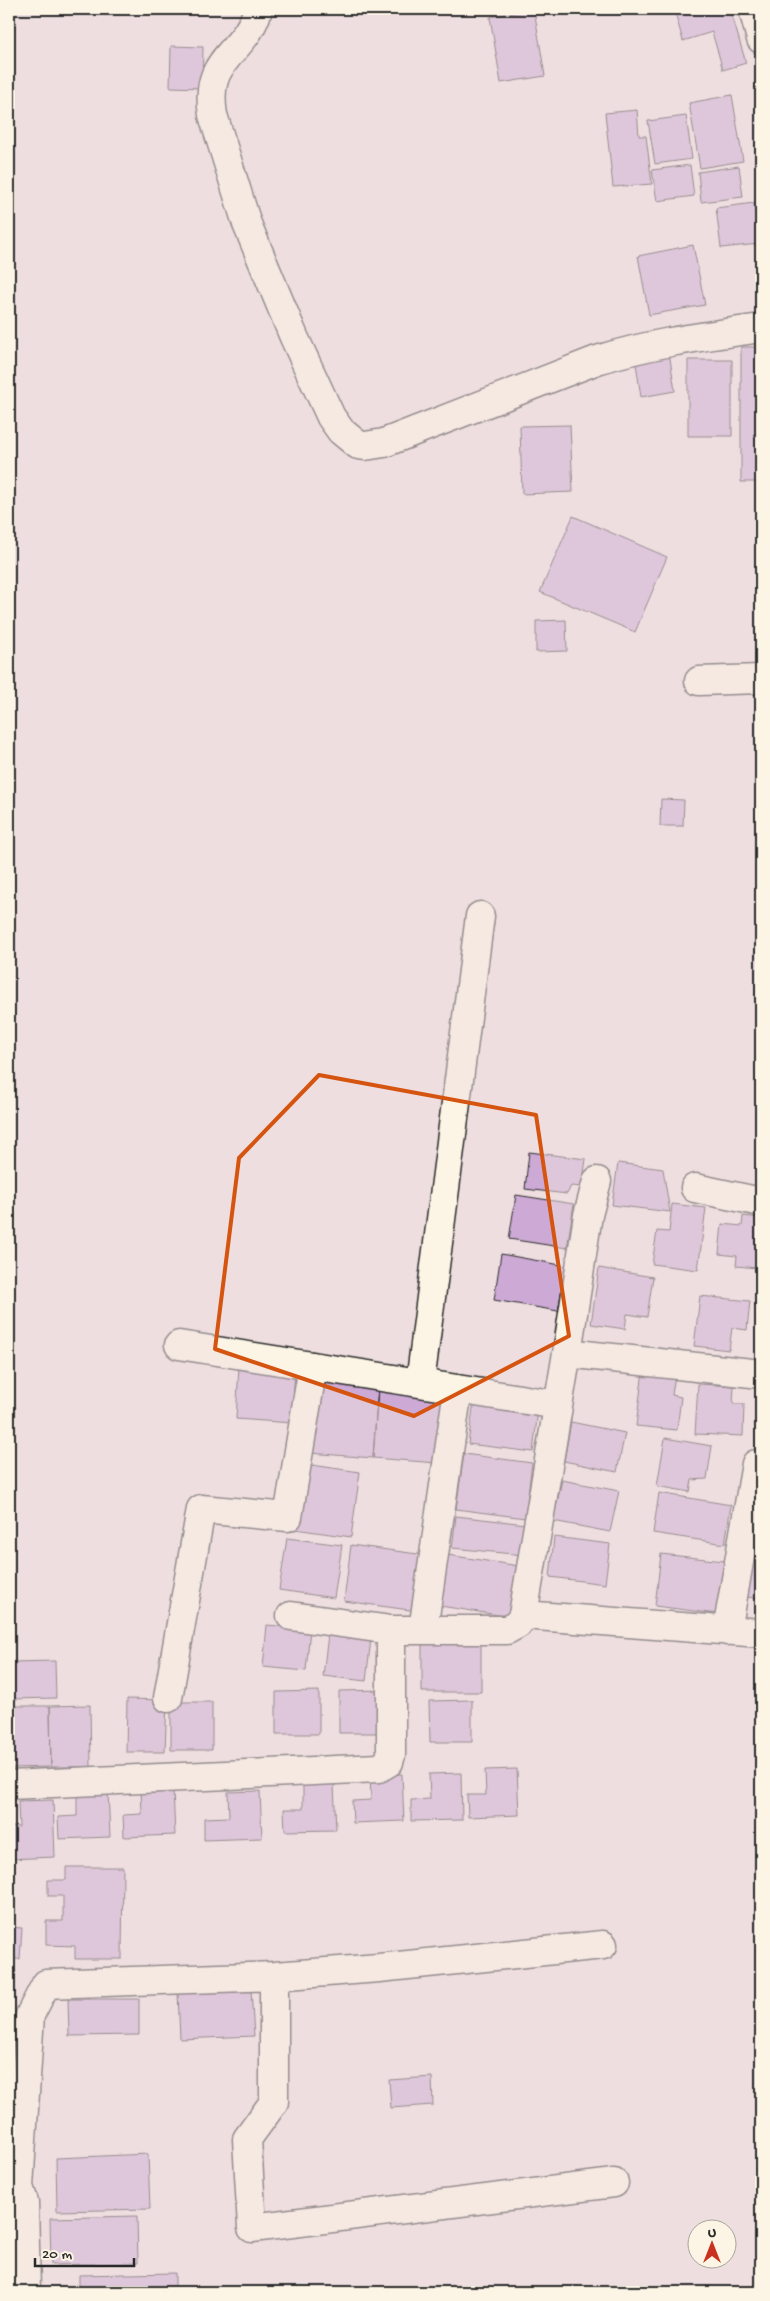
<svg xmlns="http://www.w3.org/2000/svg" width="770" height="2301" viewBox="0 0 770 2301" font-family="'Gochi Hand',sans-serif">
  <rect width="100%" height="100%" fill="#eedee0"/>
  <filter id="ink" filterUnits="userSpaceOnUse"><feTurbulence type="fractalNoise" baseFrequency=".02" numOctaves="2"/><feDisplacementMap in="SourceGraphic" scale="10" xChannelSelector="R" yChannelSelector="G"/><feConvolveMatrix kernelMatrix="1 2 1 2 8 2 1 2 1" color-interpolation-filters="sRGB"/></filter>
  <g filter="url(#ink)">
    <path fill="#ccaad5" stroke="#2b2b2b" d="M534,9L545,76L501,83L490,17Z
      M674,9H730L746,63L723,70L712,32L683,41Z
      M171,46L203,47L202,88L170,87Z
      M732,95L743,161L700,168L689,103Z
      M637,110L639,136H646L652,184L613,187L605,113Z
      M686,116L692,159L655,164L648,121Z
      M690,165L694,196L657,201L652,170Z
      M739,166L743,197L701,202L698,172Z
      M754,203L759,244L721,248L716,208Z
      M693,245L705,305L649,315L638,256Z
      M741,347H761V482H741Z
      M669,352L675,391L641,397L635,357Z
      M688,360H732V436H688Z
      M570,425L573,492L522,494L520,426Z
      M573,516L667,557L635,632L540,592Z
      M566,620L567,651L536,652V621Z
      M661,799L684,800L683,826H660Z
      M529,1152L586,1159L582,1187L571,1186L567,1194L525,1189Z
      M618,1163L663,1169L670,1212L612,1205Z
      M516,1195L574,1204L567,1248L509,1239Z
      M672,1204L706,1208L698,1270L652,1264L657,1231L669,1232Z
      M743,1216L761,1218L757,1268L736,1266L737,1256L719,1254L722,1224L742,1226Z
      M501,1254L566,1266L558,1311L494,1300Z
      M599,1268L653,1277L647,1317L627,1314L625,1329L591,1324Z
      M700,1296L750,1301L747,1330L732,1328L729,1350L694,1346Z
      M239,1366L295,1369L292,1423L236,1419Z
      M643,1371L675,1375L672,1395L681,1397L677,1430L636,1426Z
      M314,1381L378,1386L373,1458L309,1453Z
      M698,1384L734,1386L733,1404H744L743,1436L695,1434Z
      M378,1388L442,1393L437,1463L373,1458Z
      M474,1401L538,1410L533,1452L468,1444Z
      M571,1422L625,1433L617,1472L564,1461Z
      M665,1438L712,1446L707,1479L692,1480L690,1492L657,1486Z
      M464,1454L532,1463L525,1518L456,1509Z
      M305,1464L360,1472L351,1537L295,1529Z
      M562,1480L619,1491L610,1532L553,1521Z
      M659,1493L731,1505L725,1544L653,1533Z
      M456,1516L526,1524L523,1555L452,1548Z
      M554,1537L610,1544L605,1584L550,1577Z
      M287,1538L342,1545L334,1598L279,1590Z
      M351,1545L425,1555L417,1611L344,1601Z
      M661,1554L724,1561L717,1614L655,1606Z
      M448,1555L519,1566L511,1617L440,1606Z
      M746,1557L761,1559V1599L741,1596Z
      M267,1625L310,1629L306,1671L263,1667Z
      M328,1634L371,1639L366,1681L323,1676Z
      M422,1640H481V1692H422Z
      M55,1661L56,1698L12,1699L11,1662Z
      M382,1690V1733H339V1691Z
      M319,1691V1734H276V1692Z
      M127,1699L167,1700L165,1752H126Z
      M472,1700V1742H430L429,1701Z
      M171,1702H212V1750H171Z
      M90,1705L91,1767H51L50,1706Z
      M9,1706H50L51,1767L9,1768Z
      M517,1769L519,1815L468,1817L467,1795H486L485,1770Z
      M461,1773L462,1820L411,1821V1800L430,1799L429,1774Z
      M402,1774L404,1821L353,1823L352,1801L371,1800L370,1775Z
      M334,1783L336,1830L285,1831L284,1809H303V1784Z
      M173,1788L175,1835L124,1837L123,1815L142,1814L141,1789Z
      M108,1790L110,1837L59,1839L58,1817L77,1816V1791Z
      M260,1791L262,1838L204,1840V1818L229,1817L228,1792Z
      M53,1800L55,1857L9,1859V1827H19L18,1801Z
      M66,1867H123L122,1959H75V1946L46,1945V1921H63V1896H48V1880H66Z
      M9,1927L22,1928L20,1959H9Z
      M251,1990L254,2036L180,2039L178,1993Z
      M68,1999H139V2035L69,2036Z
      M432,2077L433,2105L391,2108L389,2080Z
      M148,2154L150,2209L57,2211L56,2158Z
      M137,2216L138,2263L51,2265L50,2218Z
      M9,2248H16V2292H9Z
      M175,2273V2292H79V2275Z"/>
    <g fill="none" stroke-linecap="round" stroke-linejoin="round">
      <g stroke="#2b2b2b" stroke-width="31">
        <path id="minor" d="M258,9C245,56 203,55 213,115L247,224L294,337L331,417L341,431L358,445L365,446L384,443L597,360C651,343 705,336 761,328
          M753,9L761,39
          M699,681L761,679
          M695,1188L761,1202
          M179,1345L558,1405
          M567,1353L588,1215L597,1181
          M420,1383L480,916
          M523,1615L761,1633
          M291,1616L391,1630
          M423,1630L458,1389
          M727,1631L756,1464
          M168,1698L201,1509L288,1517L313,1366
          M9,1785L379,1768L389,1762L391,1755V1630H507L518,1624L523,1615L567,1353L761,1374
          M274,1976V2102L247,2139L252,2228L614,2183
          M9,2181L19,2187L24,2202L26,2292
          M19,2187L30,2015L46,1984L274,1976L379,1968L603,1945"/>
      </g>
      <use href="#minor" stroke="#fcf5e5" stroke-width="28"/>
    </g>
  </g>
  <path d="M0 0H770V2301H0ZM319,1075L536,1115L569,1336L414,1416L215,1349L239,1158Z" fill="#eedee0" fill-opacity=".55" fill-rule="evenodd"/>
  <path fill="none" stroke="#d5540f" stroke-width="4" stroke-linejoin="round" d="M319,1075L536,1115L569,1336L414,1416L215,1349L239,1158Z"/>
  <rect width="770" height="2301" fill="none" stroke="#fcf5e5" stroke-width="30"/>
  <rect x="15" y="15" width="740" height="2271" fill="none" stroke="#2b2b2b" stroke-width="2" filter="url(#ink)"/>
  <g transform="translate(712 2244)"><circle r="24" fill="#fcf5e5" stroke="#a8a49b"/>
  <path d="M0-4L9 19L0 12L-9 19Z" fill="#c8321e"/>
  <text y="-8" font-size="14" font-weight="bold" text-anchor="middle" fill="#2b2b2b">U</text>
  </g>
  <path d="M35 2258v8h99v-8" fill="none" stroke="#2b2b2b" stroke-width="2.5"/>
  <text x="42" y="2258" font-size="15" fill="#2b2b2b" stroke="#fcf5e5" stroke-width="4" paint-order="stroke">20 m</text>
</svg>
